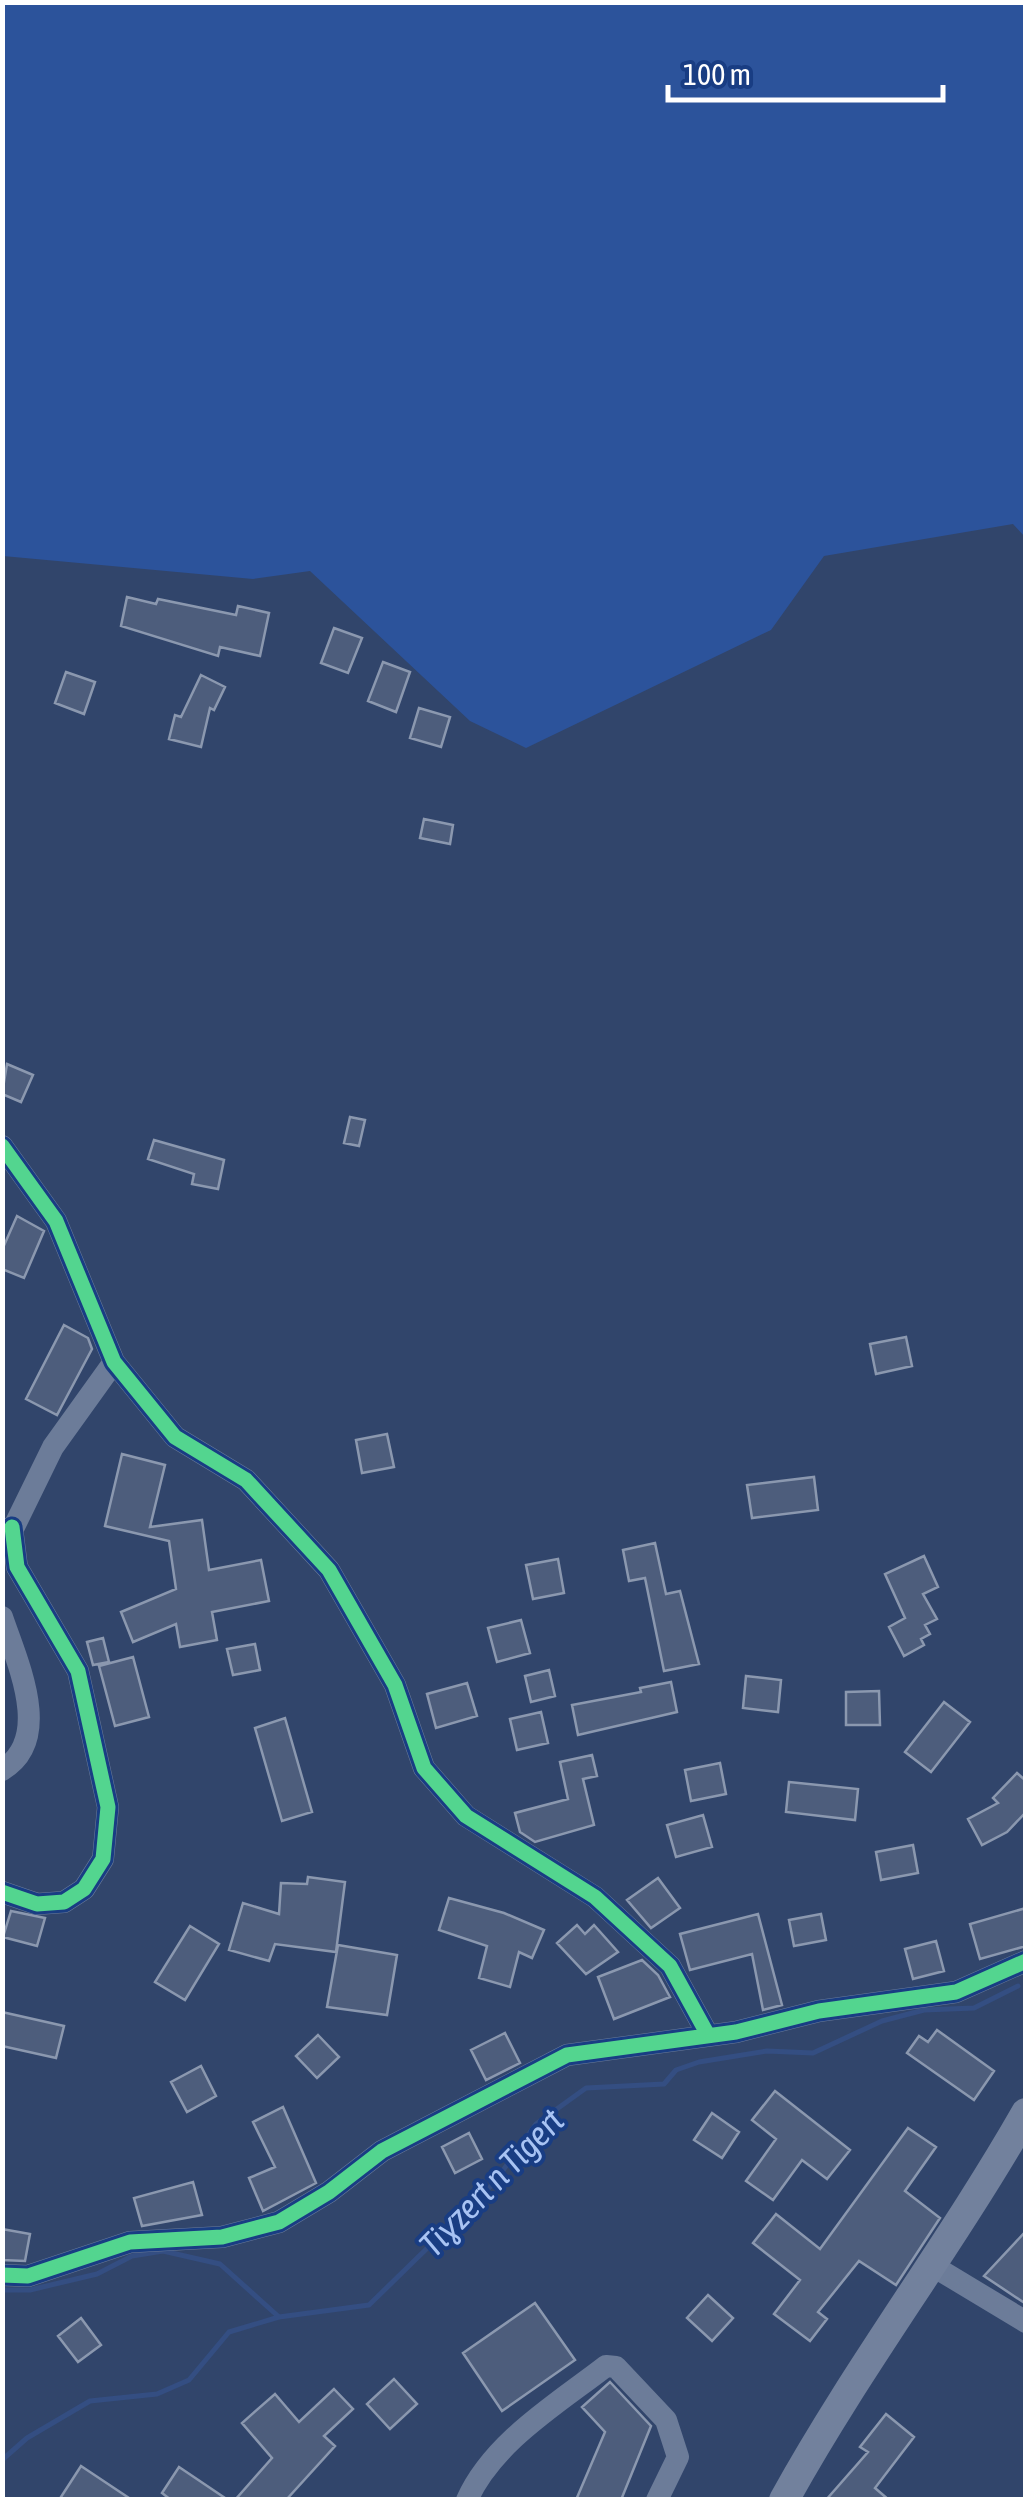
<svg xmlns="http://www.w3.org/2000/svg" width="1028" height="2502" viewBox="0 0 1028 2502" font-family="'Asap Condensed',sans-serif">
  <rect width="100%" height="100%" fill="#31456b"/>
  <path fill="#2c539b" d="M2,3H1025V537L1013,524L824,556L771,630L526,748L470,721L310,571L253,579L3,556Z"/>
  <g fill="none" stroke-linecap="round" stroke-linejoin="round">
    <path stroke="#344e82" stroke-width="5" d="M2,2290H30L97,2274L132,2256L163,2251L220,2264L279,2317
      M2,2460L27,2438L90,2401L157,2394L189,2380L229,2332L279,2317L369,2305L494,2183L536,2124L586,2088L664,2084L676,2070L699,2062L767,2051L813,2053L882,2021L924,2010L974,2008L1018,1986"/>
  </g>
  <path fill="#4d5d7c" stroke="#8b98af" stroke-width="2.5" d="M127,597L156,604L158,599L236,615L238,606L269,613L260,656L220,647L218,656L121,626Z
    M334,628L362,638L348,673L321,663Z
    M383,662L410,672L396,712L368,701Z
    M66,672L95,682L84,714L55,703Z
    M201,675L225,687L214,710L210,708L201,747L169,739L175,715L181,717Z
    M419,708L450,717L441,747L410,738Z
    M424,819L453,825L450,844L420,838Z
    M7,1064L33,1075L21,1102L2,1094Z
    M350,1117L365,1120L359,1146L344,1143Z
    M154,1140L224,1160L218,1189L192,1184L194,1174L148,1159Z
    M17,1216L44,1231L24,1278L2,1269V1250Z
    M64,1325L88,1338L92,1349L57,1415L26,1399Z
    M906,1337L912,1366L876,1374L870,1344Z
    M387,1434L394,1467L362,1473L356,1440Z
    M122,1454L165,1465L150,1527L202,1520L209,1570L261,1560L269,1601L212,1612L217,1640L180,1647L176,1624L133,1642L121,1612L176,1589L169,1541L105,1526Z
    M814,1477L818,1510L752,1518L747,1485Z
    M655,1543L666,1594L680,1591L699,1664L664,1671L645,1578L629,1581L623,1550Z
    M924,1556L938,1587L923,1594L937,1619L925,1625L930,1634L921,1639L924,1645L904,1656L889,1627L905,1618L885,1574Z
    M558,1559L564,1593L533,1599L526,1565Z
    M521,1620L530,1653L497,1662L488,1628Z
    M103,1638L109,1662L93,1665L87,1642Z
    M255,1644L260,1670L233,1675L227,1649Z
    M133,1657L149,1717L115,1726L99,1666Z
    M549,1670L555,1696L531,1702L525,1676Z
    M746,1676L781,1680L778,1712L743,1708Z
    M671,1682L677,1712L578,1735L572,1705L641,1692L640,1688Z
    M467,1683L477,1716L436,1728L427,1694Z
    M879,1691L880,1725H846V1692Z
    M944,1702L970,1722L931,1772L905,1752Z
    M541,1712L548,1743L517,1750L510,1719Z
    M285,1718L312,1812L282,1821L255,1728Z
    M592,1755L597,1776L583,1779L594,1825L535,1842L520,1832L515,1813L568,1799L560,1762Z
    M720,1763L726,1794L691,1801L685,1770Z
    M1017,1773L1026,1781V1812L1007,1832L982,1845L968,1819L998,1803L993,1798Z
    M789,1782L858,1789L855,1820L786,1812Z
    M703,1815L712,1847L676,1857L667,1825Z
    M913,1845L918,1873L881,1880L876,1852Z
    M308,1877L345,1882L336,1952L275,1944L269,1961L229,1950L243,1903L279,1914L281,1883L307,1884Z
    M658,1878L680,1908L651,1928L627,1900Z
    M449,1898L504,1913L544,1930L532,1958L519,1952L510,1987L479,1978L487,1946L439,1930Z
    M1026,1908V1946L980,1959L970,1924Z
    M11,1911L45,1918L37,1946L3,1937Z
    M758,1914L782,2005L763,2010L752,1954L690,1970L680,1934Z
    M821,1914L826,1940L794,1946L789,1920Z
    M577,1925L585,1934L594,1925L618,1952L586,1974L557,1943Z
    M190,1926L219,1944L185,2000L155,1982Z
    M936,1941L944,1971L913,1979L905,1949Z
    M338,1945L397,1955L387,2015L327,2007Z
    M642,1960L658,1975L670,1997L614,2019L598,1977Z
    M2,2012L64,2026L56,2058L2,2046Z
    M937,2030L994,2071L974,2100L907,2053L919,2036L928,2042Z
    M505,2033L520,2063L486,2080L471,2050Z
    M318,2035L339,2057L317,2078L296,2056Z
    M201,2066L216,2096L187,2112L171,2082Z
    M775,2091L850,2150L827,2179L802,2160L773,2200L746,2181L776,2139L752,2120Z
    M283,2107L316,2183L263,2211L249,2178L275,2167L253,2122Z
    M712,2113L739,2132L722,2158L694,2140Z
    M908,2128L936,2147L905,2191L940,2218L896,2285L859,2261L818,2312L827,2319L810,2341L774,2314L800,2280L753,2243L776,2214L820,2249Z
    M469,2133L482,2159L455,2173L442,2147Z
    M193,2182L202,2215L142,2226L134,2198Z
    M2,2229L30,2234L25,2261L2,2260Z
    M1026,2231V2304L984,2276Z
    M708,2295L733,2318L712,2341L687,2318Z
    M535,2303L575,2360L502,2411L463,2353Z
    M81,2318L101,2345L78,2362L58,2336Z
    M394,2379L417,2404L390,2429L367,2404Z
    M610,2382L651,2426L621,2500H576L605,2432L582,2407Z
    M334,2389L353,2409L324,2436L335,2446L286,2500H235L272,2458L242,2423L275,2394L299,2422Z
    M886,2414L914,2437L875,2488L889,2500H826L868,2452L860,2447Z
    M81,2466L132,2500H59Z
    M179,2467L228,2500H171L162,2493Z"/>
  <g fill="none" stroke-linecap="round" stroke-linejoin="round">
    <path stroke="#6c7c99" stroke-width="22" d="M2,1146L56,1221L114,1362L175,1437L246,1480L329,1570L395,1685L424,1768L466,1816L595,1897L670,1966L708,2035
      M8,1539L53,1447L114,1362
      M2,1617C17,1662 54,1739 2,1770
      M2,1892L37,1904L64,1902L84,1889L103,1859L108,1807L78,1671L17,1567L12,1527
      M933,2266L1026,2322
      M2,2275L28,2276L130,2242L222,2237L279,2222L329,2192L382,2151L567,2055L736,2032L819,2011L956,1992L1026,1961
      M467,2500C493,2442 557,2404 606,2366L616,2367L666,2420L678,2457L657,2500"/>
    <path stroke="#72819d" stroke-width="30" d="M784,2500C858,2366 950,2246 1026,2113"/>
    <g stroke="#193d83" stroke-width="21">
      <path id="cycleway" d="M2,1146L56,1221L114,1362L175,1437L246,1480L329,1570L395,1685L424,1768L466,1816L595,1897L670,1966L708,2035
        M2,1892L37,1904L64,1902L84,1889L103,1859L108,1807L78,1671L17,1567L12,1527
        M2,2275L28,2276L130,2242L222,2237L279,2222L329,2192L382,2151L567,2055L736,2032L819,2011L956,1992L1026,1961"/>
    </g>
    <use href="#cycleway" stroke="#53d58f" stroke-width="15"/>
  </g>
  <g text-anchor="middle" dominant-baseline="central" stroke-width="8" stroke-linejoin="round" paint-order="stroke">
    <g font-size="35" font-style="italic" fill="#a8c3f3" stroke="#193d83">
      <text transform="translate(491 2182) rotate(-46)">Tiɣzert n Tigert</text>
    </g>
  </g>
  <rect width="1028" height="2502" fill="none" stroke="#ffffff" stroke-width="10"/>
  <path d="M668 85v15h275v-15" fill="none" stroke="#ffffff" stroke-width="5"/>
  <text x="683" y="85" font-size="30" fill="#ffffff" stroke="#193d83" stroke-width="8" paint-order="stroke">100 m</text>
</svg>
